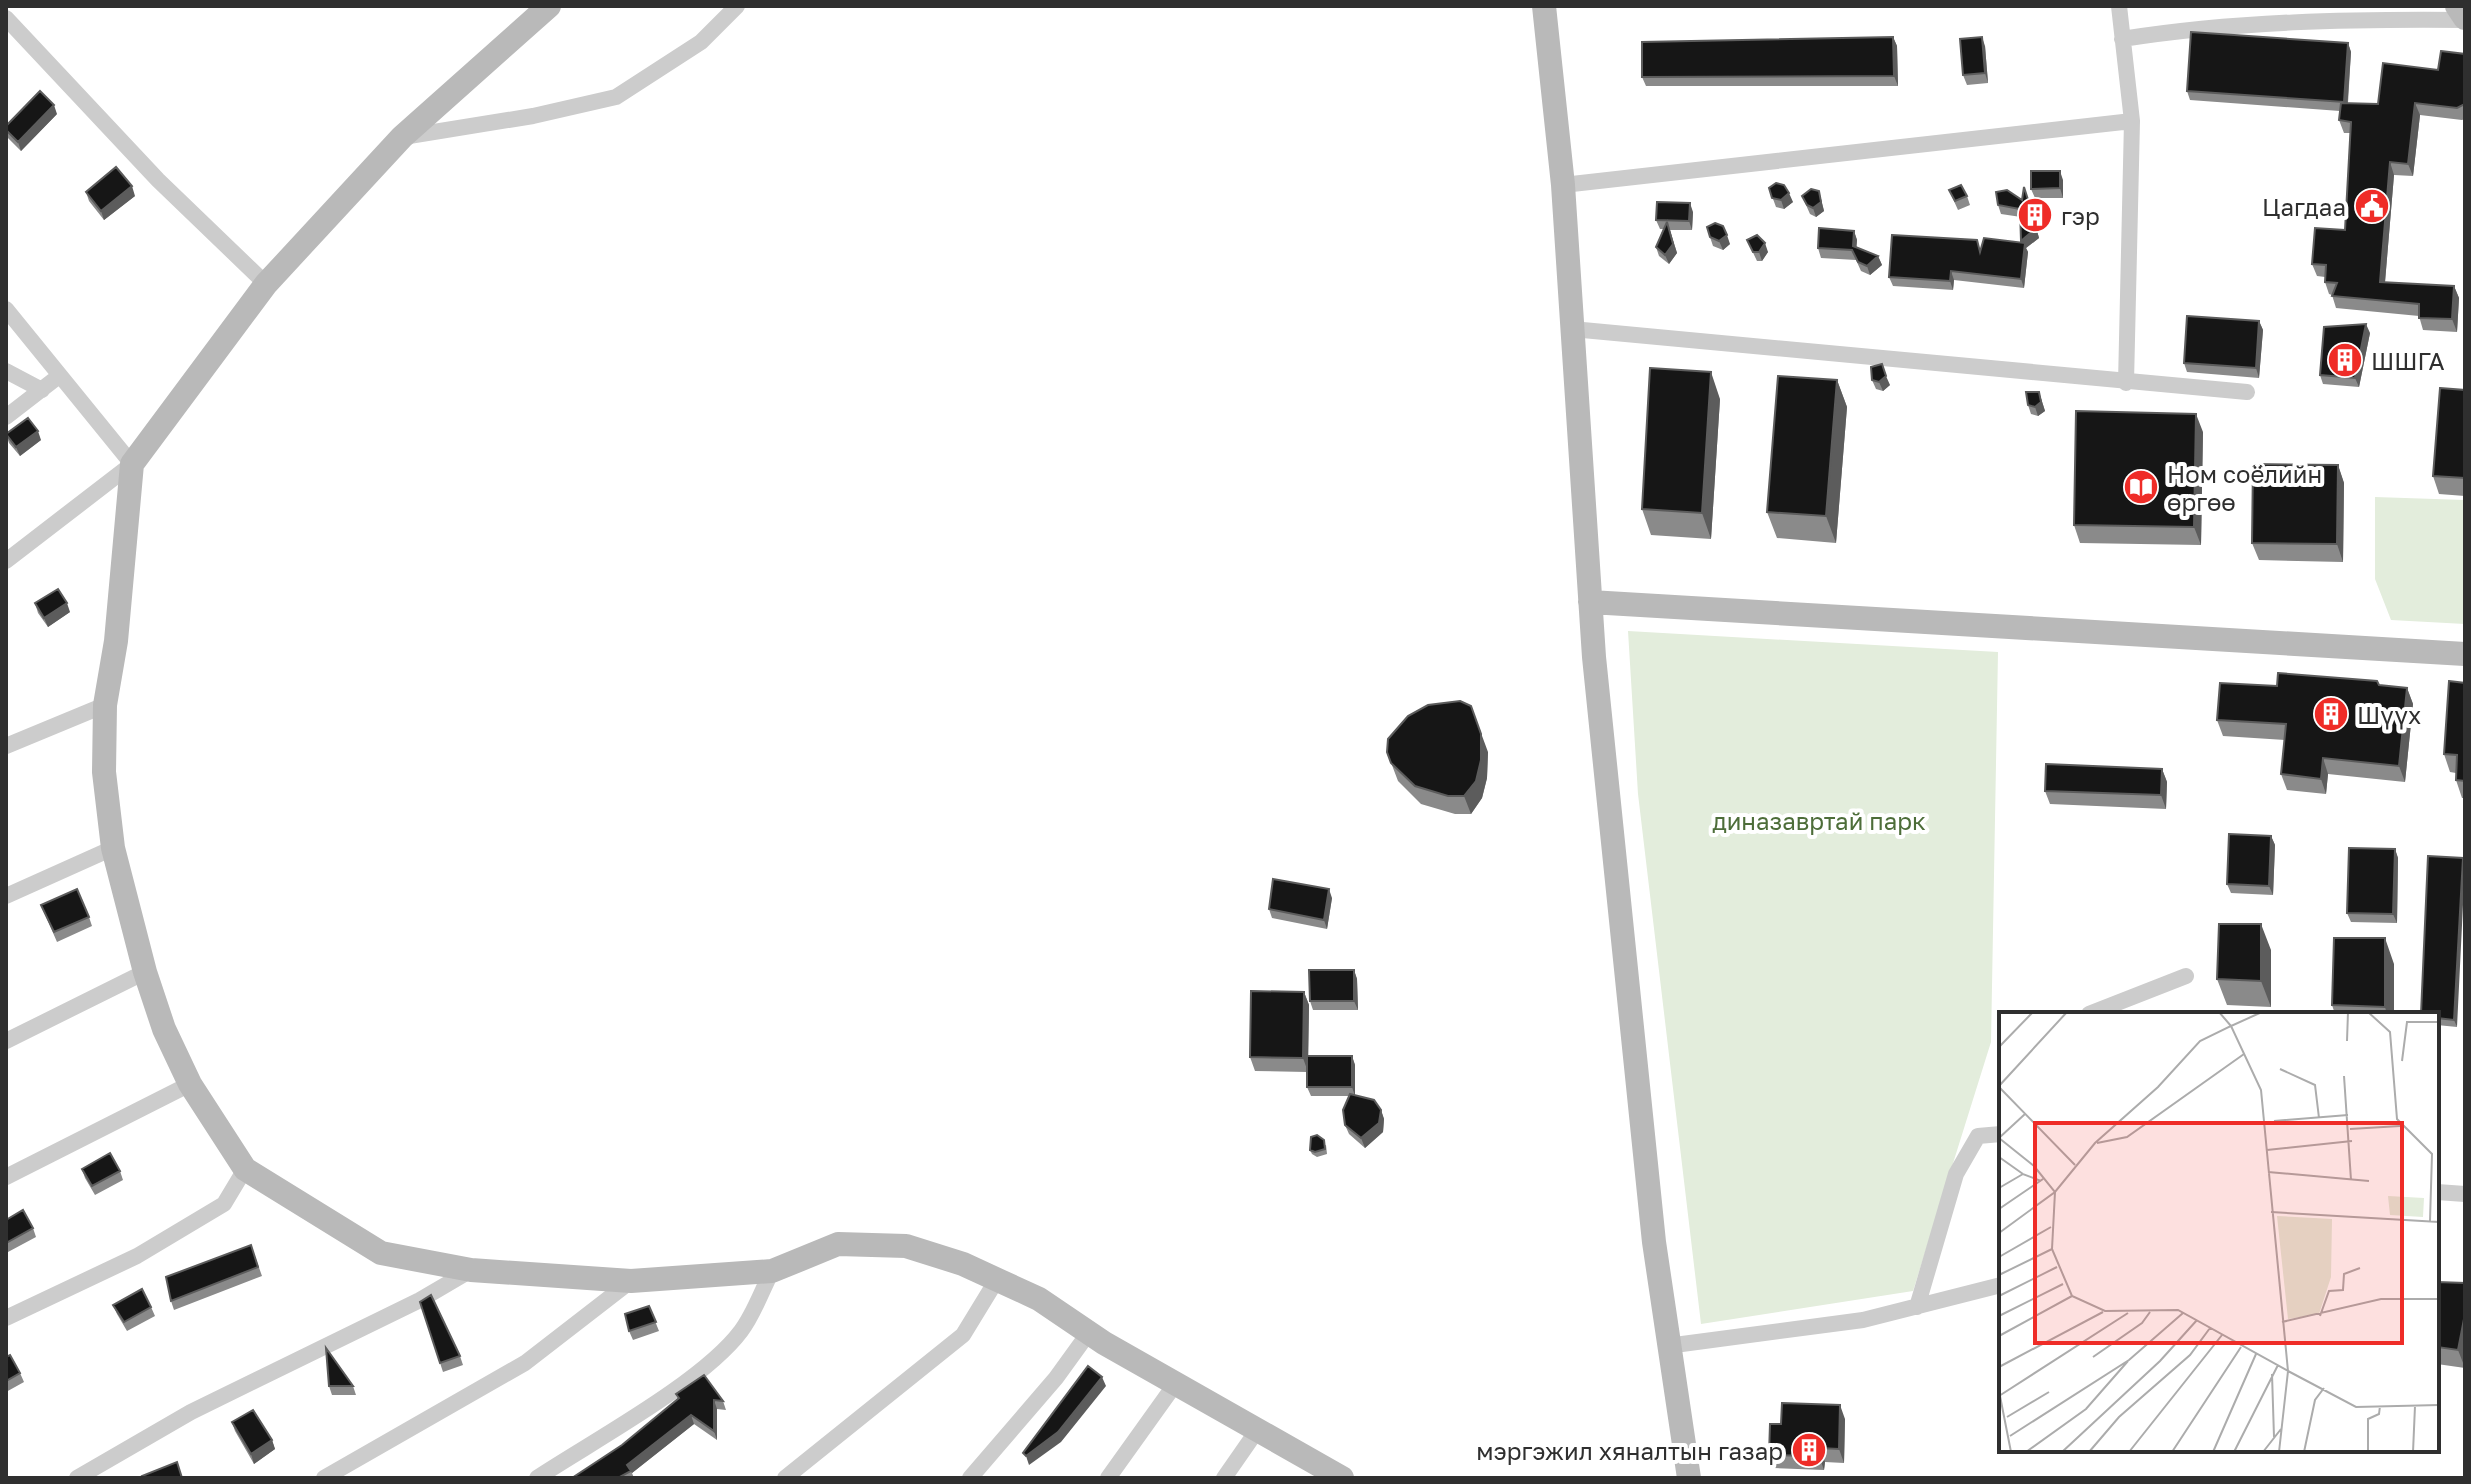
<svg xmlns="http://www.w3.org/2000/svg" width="2471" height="1484" viewBox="0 0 2471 1484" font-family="'Golos Text',sans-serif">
  <rect width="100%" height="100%" fill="#fff"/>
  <path fill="#e3eddc" d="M2375,497L2465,500V624L2391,620L2375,579Z
    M1628,631L1998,652L1991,1042L1913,1291L1701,1324L1638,794Z"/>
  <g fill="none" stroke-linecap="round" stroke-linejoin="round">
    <path stroke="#ccc" stroke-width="16" d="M2119,6L2132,121L2126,383
      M6,18L158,180L266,284
      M2122,39C2236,21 2350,19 2465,20
      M403,137L533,116L616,97L701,42L737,6
      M1563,185L2132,121
      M6,309L132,464L6,561
      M1572,329L2247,392
      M6,371L42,390
      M6,417L59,376
      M6,746L105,705
      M6,896L113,848
      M2089,1014L2186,976
      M6,1041L145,972
      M6,1177L190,1084
      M2437,1192L2465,1194
      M1917,1307L1956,1174L1978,1136L2001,1134
      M6,1318L137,1256L224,1204L245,1169
      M1667,1346L1863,1320L2001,1285
      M77,1478L191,1412L420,1300L471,1270
      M324,1478L525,1363L631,1281
      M537,1478C593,1441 703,1382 741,1331C754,1314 762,1290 772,1271
      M785,1478L963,1335L996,1281
      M970,1478L1056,1378L1090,1331
      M1108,1478L1176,1383
      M1224,1478L1256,1432"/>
    <path stroke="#b9b9b9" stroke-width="24" d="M549,6L402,137L266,284L132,464L116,641L105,705L104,772L113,848L145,972L164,1029L190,1084L245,1169L381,1253L471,1270L631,1281L772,1271L838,1244L906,1246L963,1264L1039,1299L1104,1343L1342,1478
      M1544,6L1563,185L1594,657L1654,1242L1689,1478
      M2457,6L2465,18
      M1590,602L2465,654"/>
  </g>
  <path fill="#8a8a8a" d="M1893,37L1897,46L1898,86H1646L1642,77Z
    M2348,43L2351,52L2348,103L2378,104L2465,54V119L2462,120L2420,115L2413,176L2394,175L2385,282L2454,286L2459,298L2457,332L2423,330L2419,316L2336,308L2332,295L2329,294L2325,282V277L2317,276L2312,264L2345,230L2350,133H2344L2339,120L2340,111L2190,100L2187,91Z
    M1985,46L1988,83L1967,85L1963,75Z
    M57,114L21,151L7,137L6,126Z
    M2063,180V198H2035L2031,189Z
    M1769,188L1793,202L1784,209L1776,207Z
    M1949,190L1967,196L1970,205L1958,210Z
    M1819,191L1824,211L1816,217L1810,214L1802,196Z
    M86,192L135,196L104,220L89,201Z
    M1998,205L2031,207L2036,211L2039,220L2034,219L2039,238L2026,248L2028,252L2024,288L1954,280L1953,290L1893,286L1889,277L1981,250L2021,242V217L2001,214Z
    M1693,212L1692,230H1670L1677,253L1669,264L1659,256L1656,247L1663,229H1660L1656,220Z
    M1854,231L1857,240L1856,247L1878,256L1882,265L1870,275L1861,271L1856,260L1821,258L1818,248Z
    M1710,237L1730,244L1723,250L1713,246Z
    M1747,240L1768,252L1762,261H1757Z
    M2259,321L2263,330L2259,378L2187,372L2184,363Z
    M2370,333L2359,387L2323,384L2320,375Z
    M1837,380L1847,407L1836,543L1777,538L1767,512Z
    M1872,380L1890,385L1883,391L1876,389Z
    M2465,390V496L2439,494L2433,476Z
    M2039,392L2045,411L2038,416L2031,414L2028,405Z
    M1720,399L1711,539L1651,535L1642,509Z
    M2203,432L2201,545L2080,543L2074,525Z
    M6,434L41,440L20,456L9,443Z
    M2338,465L2344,483L2343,562L2259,560L2252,543Z
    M35,603L70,612L48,627L38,613Z
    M2465,683V798H2462L2456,780V773L2450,772L2444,754Z
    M2379,685L2407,688L2413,704L2405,782L2328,774L2326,794L2287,790L2281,774L2285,740L2223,736L2217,720L2277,686Z
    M1387,752H1488L1487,778L1482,798L1471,814H1455L1421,804L1398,781Z
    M2162,769L2167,782L2166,809L2050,804L2045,791Z
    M2271,836L2275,845L2273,895L2231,893L2227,884Z
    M2395,849L2398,858L2397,923L2351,922L2347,913Z
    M2428,856L2457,1027L2437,1025Z
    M1332,898L1327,929L1272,918L1269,909Z
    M41,905L89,917L92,926L57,942Z
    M2271,950V1007L2227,1005L2217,979Z
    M2394,964V1014H2335L2332,1005Z
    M1354,970L1357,979L1358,1010H1313L1310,1001Z
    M1304,992L1309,1005L1308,1056H1352L1355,1065V1095L1381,1110L1384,1119L1383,1132L1365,1148L1349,1134L1345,1125L1349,1096H1311L1307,1087V1072L1255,1071L1250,1057Z
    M1326,1145L1327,1154L1317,1157L1312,1154L1310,1150Z
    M82,1169L120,1171L123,1180L95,1195L85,1178Z
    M6,1220L33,1228L36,1237L8,1252L6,1248Z
    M251,1245L262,1276L174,1310L171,1301Z
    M2437,1282L2465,1283V1368L2437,1364Z
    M420,1302L460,1356L463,1365L443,1372Z
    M113,1305L151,1307L155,1316L127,1331L117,1314Z
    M649,1306L659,1331L633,1340L629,1331Z
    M6,1357L20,1373L24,1382L6,1392Z
    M329,1386H353L356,1395H332Z
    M676,1394L723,1401L726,1410L717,1409V1440L694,1424L632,1473L634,1478H572L622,1445L678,1399Z
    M1845,1419L1844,1463L1825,1462L1824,1470L1774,1468L1769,1455L1781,1424Z
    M232,1422L272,1440L275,1449L254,1464L235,1431Z"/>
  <path fill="#5c5c5c" d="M1893,37L1897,46L1898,86L1894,76Z
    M1982,37L1985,46L1988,83L1985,73Z
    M2348,43L2351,52L2347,111L2344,102Z
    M2415,103L2420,115L2413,176L2408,164Z
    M54,105L57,114L21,151L18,142Z
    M2390,162L2394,175L2384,294L2380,282Z
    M2060,171L2063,180V198L2060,188Z
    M132,186L135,196L104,220L101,211Z
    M1819,191L1824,211L1816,217L1813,208Z
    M1789,193L1793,202L1784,209L1781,200Z
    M1690,203L1693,212L1692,230L1689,221Z
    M2031,210L2039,238L2026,248L2028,252L2024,288L2021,279L2024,250L2021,241Z
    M1670,231L1677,253L1669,264L1665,255Z
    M1854,231L1857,240L1856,255L1853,246Z
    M1727,235L1730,244L1723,250L1719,241Z
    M1765,243L1768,252L1762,261L1759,252Z
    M1878,256L1882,265L1870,275L1867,266Z
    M1951,271L1954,280L1953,290L1950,281Z
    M2454,286L2459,298L2457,332L2452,319Z
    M2259,321L2263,330L2259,378L2256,368Z
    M2366,324L2370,333L2359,387L2355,378Z
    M1711,372L1720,399L1711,539L1702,513Z
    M1886,376L1890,385L1883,391L1879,382Z
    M1837,380L1847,407L1836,543L1826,516Z
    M2039,392L2045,411L2038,416L2035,407Z
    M2196,414L2203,432L2201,545L2194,527Z
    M38,431L41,440L20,456L16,447Z
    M2338,465L2344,483L2343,562L2337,544Z
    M67,603L70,612L48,627L44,618Z
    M2407,688L2413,704L2405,782L2399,766Z
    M1471,706L1488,752L1487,778L1482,798L1471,814L1464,796Z
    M2323,758L2328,774L2326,794L2321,779Z
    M2162,769L2167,782L2166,809L2161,795Z
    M2271,836L2275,845L2273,895L2269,886Z
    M2395,849L2398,858L2397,923L2393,914Z
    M2463,858L2465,864L2457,1027L2454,1020Z
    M1329,889L1332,898L1327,929L1324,920Z
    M2261,924L2271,950V1007L2261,981Z
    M2385,938L2394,964V1014H2387L2385,1007Z
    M1354,970L1357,979L1358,1010L1354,1001Z
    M1304,992L1309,1005L1308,1072L1303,1058Z
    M1352,1056L1355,1065V1096L1352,1087Z
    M1381,1110L1384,1119L1383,1132L1365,1148L1361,1138Z
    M2464,1319L2465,1323V1368L2458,1350Z
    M1102,1377L1106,1386L1061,1442L1029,1465L1026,1456Z
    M714,1400L717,1409V1440L714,1431Z
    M1840,1405L1845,1419L1844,1463L1839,1449Z
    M691,1415L694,1424L632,1473L627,1465Z
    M272,1440L275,1449L254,1464L251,1454Z
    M1820,1448L1825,1462L1824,1470L1819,1456Z"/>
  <path fill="#161616" stroke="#5c5c5c" stroke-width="2" d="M2191,32L2348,43L2344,102L2187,91Z
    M1893,37L1894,76L1642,77V42Z
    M1982,37L1985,73L1963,75L1960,39Z
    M2441,51L2465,54V104L2457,108L2415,103L2408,164L2390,162L2380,282L2454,286L2452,319L2419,318V304L2332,296L2337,283L2325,282L2326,265L2312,264L2315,228L2345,230L2351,122L2339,120L2341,103L2378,104L2383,63L2438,70Z
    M40,91L54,105L18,142L6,130V126Z
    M116,167L132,186L101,211L86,192Z
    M2031,171H2060V188L2031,189Z
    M1776,183L1784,185L1789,193L1781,200L1772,198L1769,188Z
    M1961,185L1967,196L1955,201L1949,190Z
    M2024,187L2030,206L2036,211L2031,210L2035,229L2021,241L2020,209L1998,205L1996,192L2007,190L2022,200Z
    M1811,189L1819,191L1821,202L1813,208L1807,205L1802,196Z
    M1657,202L1690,203L1689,221L1656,220Z
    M1667,222L1673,244L1665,255L1656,247Z
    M1715,223L1723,226L1727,235L1719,241L1710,237L1707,227Z
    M1819,228L1854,231L1853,246L1878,256L1867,266L1858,262L1852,250L1818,248Z
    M1757,235L1765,243L1759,252H1753L1747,240Z
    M1892,235L1977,240L1980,252L1984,238L2025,243L2021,279L1951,271L1950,281L1889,277Z
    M2187,316L2259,321L2256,368L2184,363Z
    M2366,324L2355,378L2320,375L2324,327Z
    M1882,364L1886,376L1879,382L1872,380L1871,367Z
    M1650,368L1711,372L1702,513L1642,509Z
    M1778,376L1837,380L1826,516L1767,512Z
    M2440,388L2465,390V478L2433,476Z
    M2026,392H2039L2041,402L2035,407L2028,405Z
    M2076,411L2196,414L2194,527L2074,525Z
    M28,418L38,431L16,447L6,434Z
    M2253,464L2338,465L2337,544L2252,543Z
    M58,589L67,603L44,618L35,603Z
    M2278,673L2377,681L2379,685L2407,688L2399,766L2323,758L2321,779L2281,774L2286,724L2217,720L2220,683L2277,686Z
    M2449,681L2465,683V781L2456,780L2457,755L2444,754Z
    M1460,701L1471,706L1481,734V760L1476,781L1464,796H1448L1415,786L1391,763L1387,752L1388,739L1408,716L1428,705Z
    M2046,764L2162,769L2161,795L2045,791Z
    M2229,834L2271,836L2269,886L2227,884Z
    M2349,848L2395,849L2393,914L2347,913Z
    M2428,856L2463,858L2454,1020L2437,1018V1014H2421Z
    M1273,879L1329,889L1324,920L1269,909Z
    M77,889L89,917L54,932L41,905Z
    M2219,924H2261V981L2217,979Z
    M2334,938H2385V1007L2332,1005Z
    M1309,970H1354V1001H1310Z
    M1251,991L1304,992L1303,1058L1250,1057Z
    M1307,1056H1352V1087H1307Z
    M1350,1094L1374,1100L1381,1110L1379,1123L1361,1138L1345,1125L1343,1110Z
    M1317,1135L1324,1140L1325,1149L1315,1152L1310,1150L1311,1137Z
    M110,1153L120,1171L92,1186L82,1169Z
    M23,1210L33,1228L6,1243V1220Z
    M251,1245L258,1267L171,1301L166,1277Z
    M2437,1282L2465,1283V1319H2464L2458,1350L2437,1347Z
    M142,1289L151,1307L124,1322L113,1305Z
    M431,1295L460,1356L440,1363L420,1302Z
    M649,1306L656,1322L629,1331L625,1314Z
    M326,1348L353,1386H329Z
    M10,1355L20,1373L6,1381V1357Z
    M1088,1366L1102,1377L1058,1432L1026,1456L1023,1453Z
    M704,1375L723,1401L714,1400V1431L691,1415L627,1465L631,1471L618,1478H572L622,1445L679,1398L676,1394Z
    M1782,1403L1840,1405L1839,1449L1820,1448L1819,1456L1769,1455L1770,1424H1781Z
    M253,1410L272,1440L251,1454L232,1422Z
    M177,1462L182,1478H143L142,1476Z"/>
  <defs>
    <g id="civic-disc" transform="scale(1.8)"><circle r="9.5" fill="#ef2c27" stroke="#fff"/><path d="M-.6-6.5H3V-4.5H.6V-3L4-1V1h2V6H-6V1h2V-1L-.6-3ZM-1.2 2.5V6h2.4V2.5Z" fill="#fff"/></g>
    <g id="building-disc" transform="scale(1.8)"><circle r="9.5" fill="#ef2c27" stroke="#fff"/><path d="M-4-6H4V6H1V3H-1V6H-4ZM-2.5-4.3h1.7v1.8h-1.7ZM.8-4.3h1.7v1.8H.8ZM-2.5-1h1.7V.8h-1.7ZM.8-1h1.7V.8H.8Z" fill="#fff"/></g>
    <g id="library-disc" transform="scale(1.8)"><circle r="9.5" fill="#ef2c27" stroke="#fff"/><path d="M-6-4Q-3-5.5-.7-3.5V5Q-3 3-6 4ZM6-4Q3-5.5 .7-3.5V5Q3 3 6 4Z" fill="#fff"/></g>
  </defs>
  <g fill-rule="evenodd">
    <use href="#civic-disc" x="2372" y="206"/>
    <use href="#building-disc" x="2035" y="215"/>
    <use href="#building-disc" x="2345" y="360"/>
    <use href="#library-disc" x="2141" y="487"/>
    <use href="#building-disc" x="2331" y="714"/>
    <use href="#building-disc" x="1809" y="1450"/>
  </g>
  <g text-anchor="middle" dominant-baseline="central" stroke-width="8" stroke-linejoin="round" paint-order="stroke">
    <g font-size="24" fill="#2f2f2f" stroke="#fff" text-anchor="start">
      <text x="2346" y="206" text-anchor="end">Цагдаа</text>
      <text x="2061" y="215">гэр</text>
      <text x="2371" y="360">ШШГА</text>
      <text x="2167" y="473">Ном соёлийн<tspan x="2167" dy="28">өргөө</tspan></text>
      <text x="2357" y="714">Шүүх</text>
      <text x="1783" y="1450" text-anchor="end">мэргэжил хяналтын газар</text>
    </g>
    <g font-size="24" fill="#4d6d39" stroke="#fff">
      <text x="1819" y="820">диназавртай парк</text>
    </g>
  </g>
  <g transform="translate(1999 1012)">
    <rect width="440" height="440" fill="#fff"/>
    <path d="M389,184L425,186L424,205L391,203ZM278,204L333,207L332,265L320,302L289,307Z" fill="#e3eddc"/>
    <path fill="none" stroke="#acacac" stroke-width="2" d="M263,0L232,14L262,78L289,359L357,395L440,393M369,0L391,20L398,107L433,142L431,209M348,29L349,0M0,35L34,0M403,49L408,10H440M281,57L316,73L320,106M345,64L352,168M0,74L68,0M0,75L76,153M275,109L349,103M351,117L401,114M0,126L35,154L56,180L53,237L73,284L106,299L179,298L289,359L280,440M0,126L26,102M98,131L128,125L245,42M268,138L353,129M0,145L24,162M269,160L370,169M0,176L24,162L42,169M0,197L44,167M272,200L440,210M0,221L56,180L96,131L159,75L201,29L232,14L220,0M0,245L52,215M0,263L53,237M0,284L58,255M0,304L64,272M321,304L330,279L344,278L345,262L361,256M283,310L382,287H440M0,324L73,284M94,345L143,311L151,300M0,355L104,300M273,362L275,425M0,384L129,301M1,384L12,440M8,405L50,380M11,424L130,348L184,301M27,440L87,397L129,349M63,440L161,349L198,308M90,440L120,405L191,343L211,316M130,440L223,323M173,440L242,335M214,440L257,342M235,440L279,353M264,440L282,417M305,440L316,388L325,376M369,440V407L380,402L381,394M414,440L416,394"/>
    <path fill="#ef2c27" fill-opacity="0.15" stroke="#ef2c27" stroke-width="4" d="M36,111H403V331H36Z"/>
    <rect width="440" height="440" fill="none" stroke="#2f2f2f" stroke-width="4"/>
  </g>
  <rect width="2471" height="1484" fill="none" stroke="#2f2f2f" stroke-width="16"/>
</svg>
